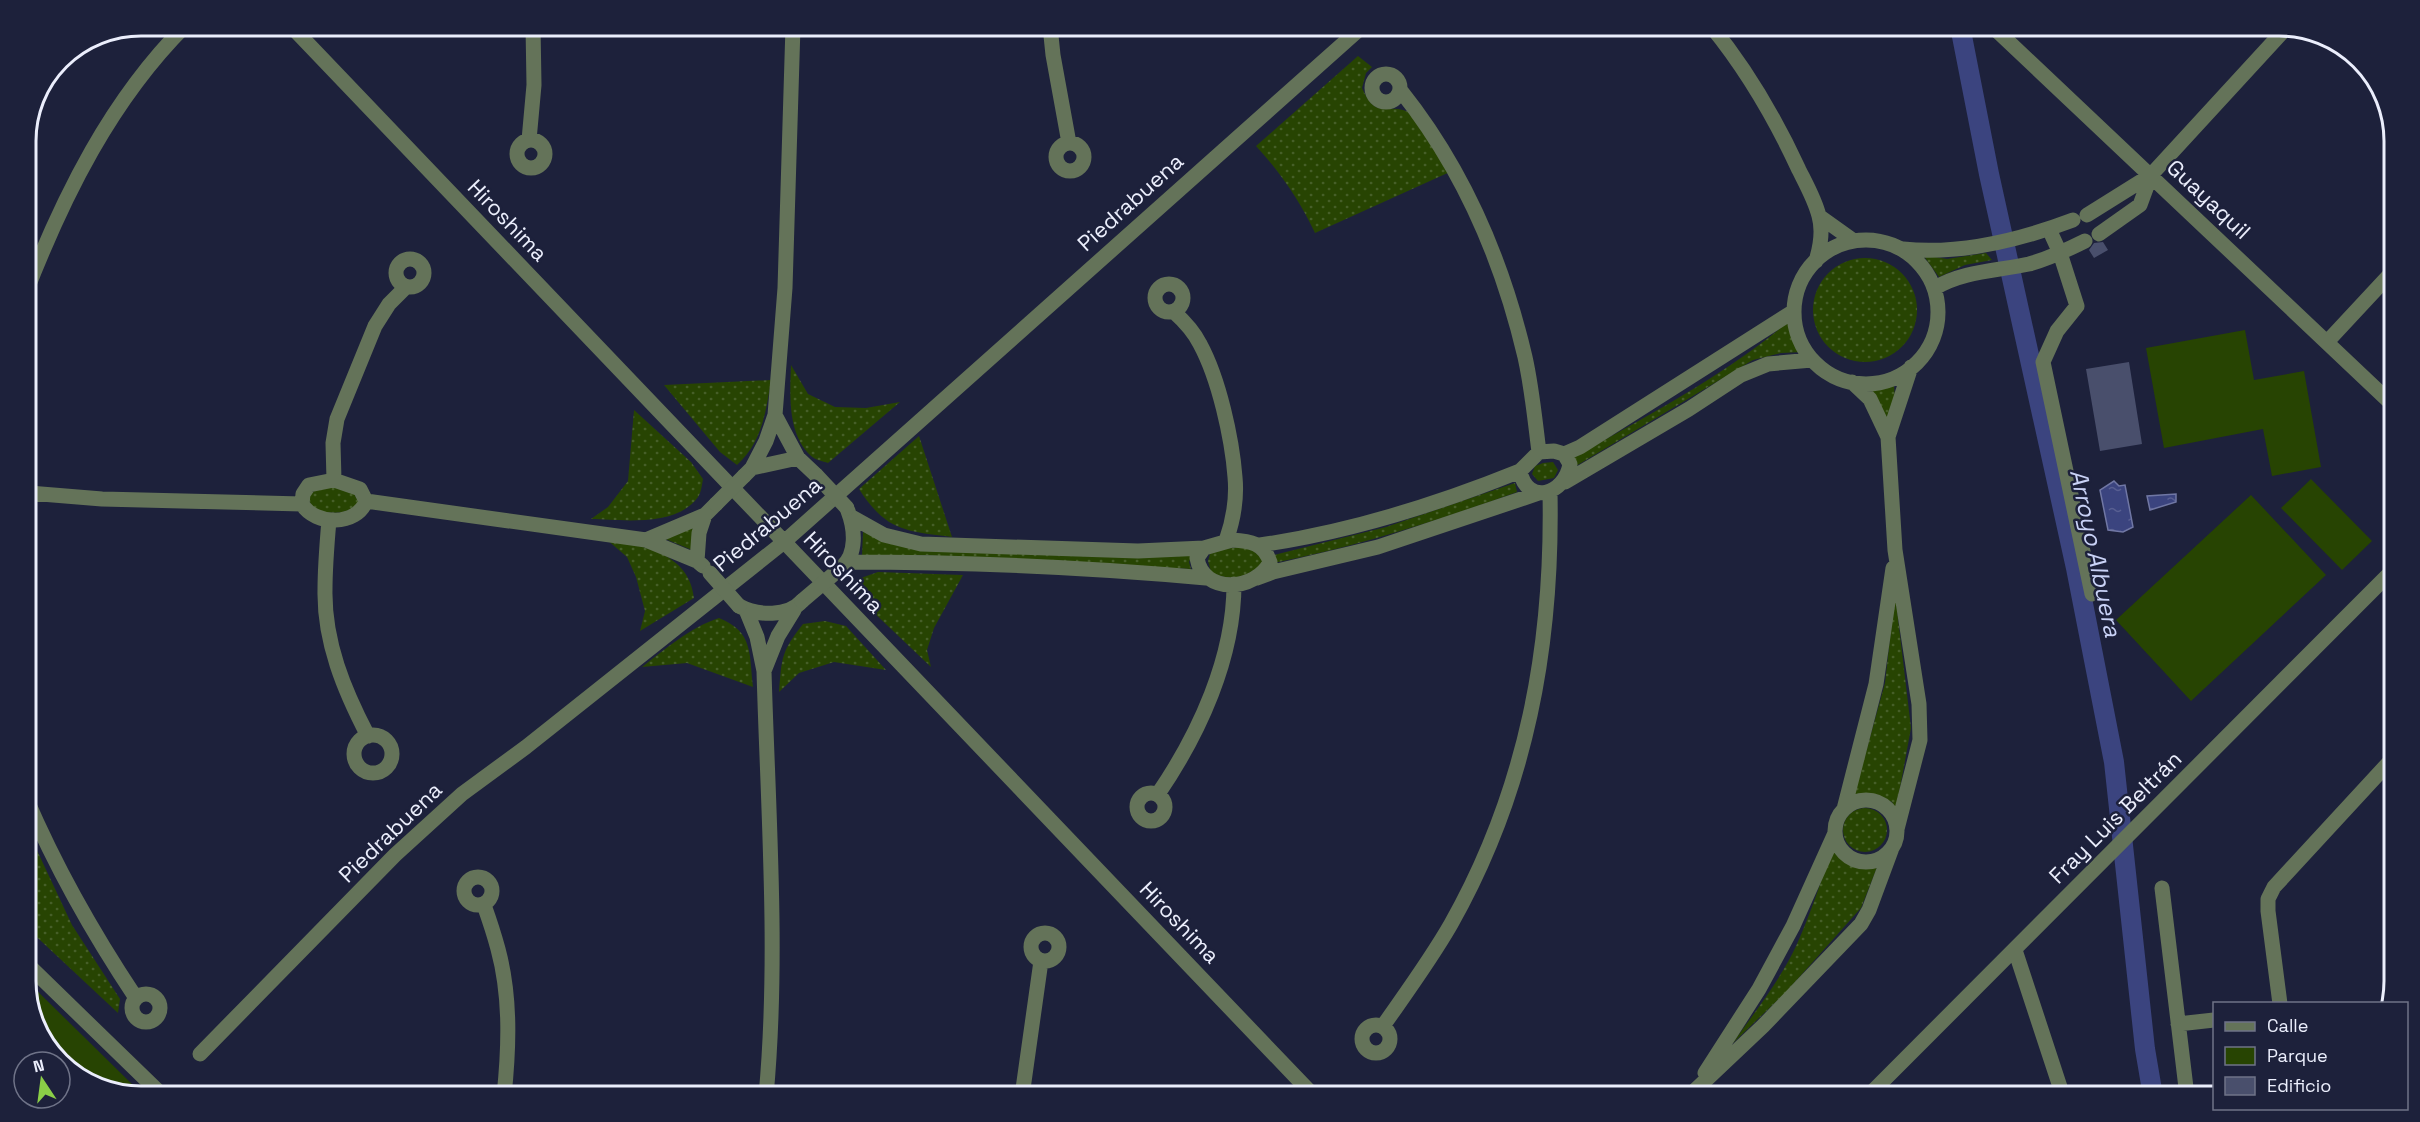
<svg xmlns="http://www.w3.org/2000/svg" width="2420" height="1122" viewBox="0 0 2420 1122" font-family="'Space Grotesk',sans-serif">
  <defs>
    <pattern id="grass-dots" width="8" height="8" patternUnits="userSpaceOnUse" patternTransform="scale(1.5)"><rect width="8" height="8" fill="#274402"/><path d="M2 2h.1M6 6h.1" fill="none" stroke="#465f28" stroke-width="1.8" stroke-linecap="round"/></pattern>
    <pattern id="water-ripples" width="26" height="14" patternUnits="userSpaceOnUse" patternTransform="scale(1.5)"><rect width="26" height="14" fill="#3b447f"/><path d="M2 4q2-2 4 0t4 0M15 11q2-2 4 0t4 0" fill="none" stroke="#585f92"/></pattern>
  </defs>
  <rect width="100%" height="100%" fill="#1d213b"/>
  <path fill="url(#grass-dots)" d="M1358,56L1372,67L1366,73L1362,88C1377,121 1385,102 1409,112L1452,171L1315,233C1300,201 1280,172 1256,146Z
    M1986,253L1992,260L1965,265L1939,277L1923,255L1947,259Z
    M1813 310a52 52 0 1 1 104 0a52 52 0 1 1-104 0Z
    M1791,319L1793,336L1803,352L1781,353L1753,360L1576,466L1573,458C1644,417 1730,373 1791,319Z
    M791,365L808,394L835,407L866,408L900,402L828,463C823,461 815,460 811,456C787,434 790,394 791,365Z
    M771,380C766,412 762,442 737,465L720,452L664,385Z
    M1894,386L1895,397L1887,425L1871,389Z
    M634,410L691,462L703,479C702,485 701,493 698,497C677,527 623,520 591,519L608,507L628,481Z
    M919,436L952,537C905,531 886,531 859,489Z
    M1553,462L1558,470L1554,478L1538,481L1532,474L1535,466L1543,463Z
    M1515,483L1517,492C1437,521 1358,546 1274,563V555L1386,527Z
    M329,486L351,489L359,502C348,516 332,513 315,511L308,499L312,492Z
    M696,527L692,550L663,538Z
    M863,532L919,549L1192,555L1189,562L1191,569L920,555L862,556Z
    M606,539C644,546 689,553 694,598L640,631L645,611L636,577L627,557Z
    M1238,547L1250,548L1262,558V564C1246,578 1230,582 1211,572L1208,561L1210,554L1218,550Z
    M878,572L963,575L934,628L927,650L931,667L849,589L858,579Z
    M1895,593L1911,728L1896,810L1892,802C1879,795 1869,794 1854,795L1885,683Z
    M719,618C754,632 749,654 753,687L687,663L642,667C667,648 689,628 719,618Z
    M825,621L846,626L886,670L834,662L799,673L779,692C782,657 781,652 803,624Z
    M1843 830a22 22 0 1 1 44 0a22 22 0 1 1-44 0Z
    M26,827L72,925L120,999L118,1013L26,927Z
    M1832,849C1847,865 1855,868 1878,865L1861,908L1786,992L1732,1044C1755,1012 1781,979 1797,944C1811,913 1821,881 1832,849Z"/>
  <path fill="#274402" d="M2245,330L2254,380L2304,371L2321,467L2272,476L2263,429L2164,448L2146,348Z
    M2311,479L2372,541L2342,570L2281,508Z
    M2251,495L2326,575L2191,701L2116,620Z
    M26,980L138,1090L127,1094L96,1088L49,1051L26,989Z"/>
  <path fill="url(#water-ripples)" stroke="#7077a4" stroke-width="1.5" d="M2114,481L2119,486L2125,485L2133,527L2123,532L2108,530L2100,490Z
    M2176,494V502L2150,510L2147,496Z"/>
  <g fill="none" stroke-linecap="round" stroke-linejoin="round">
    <path stroke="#3b447f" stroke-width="20" d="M1960,26L1989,174L2076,568L2114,762L2145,1049L2153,1096"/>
  </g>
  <path fill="#494f6c" d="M2103,242L2108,250L2094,258L2089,250L2094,243Z
    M2129,362L2142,444L2100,451L2086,369Z"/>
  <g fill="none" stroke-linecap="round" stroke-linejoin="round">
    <path stroke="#647359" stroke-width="15" d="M291,26L1314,1096
      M1050,26L1053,55L1069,143
      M1711,26C1747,70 1775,118 1799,170C1806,184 1815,200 1819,216C1823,230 1820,248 1816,261
      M1992,26L2394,406
      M1372 88a14 14 0 1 1 28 0a14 14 0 1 1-28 0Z
      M1401,91C1464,170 1502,259 1525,357C1532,388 1535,421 1539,452
      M517 154a14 14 0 1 1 28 0a14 14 0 1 1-28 0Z
      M529,140L534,85L533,26
      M1056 157a14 14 0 1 1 28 0a14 14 0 1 1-28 0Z
      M2087,215L2151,175L2287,27
      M1819,216L1854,241
      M2049,229L2060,253L2077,306L2057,331L2043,362L2092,594
      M2099,234L2140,205L2151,175
      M1794 312a72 72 0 1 1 144 0a72 72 0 1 1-144 0Z
      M1903,249C1960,255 2020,240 2073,220
      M396 273a14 14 0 1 1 28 0a14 14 0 1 1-28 0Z
      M1155 298a14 14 0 1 1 28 0a14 14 0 1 1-28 0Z
      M1935,288C1963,271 1997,271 2029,264C2048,259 2067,250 2085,241
      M26,292C64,195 111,100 185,26
      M1174,312C1184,321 1194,332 1200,344C1219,379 1232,438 1235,477C1237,498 1233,521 1226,541
      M2327,342L2394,270
      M1852,382L1870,399L1888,437
      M775,415L798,458
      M1554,451L1564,454L1570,464C1565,495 1527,506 1520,471L1539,452Z
      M1564,454L1580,447L1794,311
      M752,468L798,458L816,475
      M744,476L752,468L766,441L775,415L785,288L793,26
      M334,480L333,443L337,419L375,326L389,304L406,287
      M334,480L360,489L366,501C357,526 315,526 302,504L303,494L309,485Z
      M26,482L29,493L26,505
      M1565,482L1689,409L1741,375L1768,364L1812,360
      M29,493L102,499L302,504
      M366,501L646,540
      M850,516L884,535L921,544L1138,551L1204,548
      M329,520C327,543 325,566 325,590C324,642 344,690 368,736
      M1232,540C1250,541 1264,543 1270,562C1256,591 1203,595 1197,558L1204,548Z
      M1260,545C1350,532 1436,505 1520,471
      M697,561L646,540L705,515L716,504
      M847,562C967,562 1087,567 1206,578
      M703,566L697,561L699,533L705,515
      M842,567C857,554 855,529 848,511
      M1257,578L1273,572L1378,547L1539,493
      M739,606C758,616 788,617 802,601
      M746,610L757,637L764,671C768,812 779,956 766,1096
      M764,671L778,636L794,610
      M354 754a19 19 0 1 1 38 0a19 19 0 1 1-38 0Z
      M1137 807a14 14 0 1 1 28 0a14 14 0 1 1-28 0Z
      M1158,794C1199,734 1234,658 1234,584
      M26,798C56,868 94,935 136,998
      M1835 831a31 31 0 1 1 62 0a31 31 0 1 1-62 0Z
      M1844,809L1876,684L1893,568
      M1897,829L1920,740L1919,704L1895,550L1888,437L1911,367
      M464 891a14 14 0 1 1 28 0a14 14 0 1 1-28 0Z
      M2162,888L2187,1096
      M484,905C489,919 494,934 498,949C511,997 509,1048 504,1096
      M1031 947a14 14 0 1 1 28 0a14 14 0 1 1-28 0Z
      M2015,950L2063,1096
      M26,963L163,1096
      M132 1008a14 14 0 1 1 28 0a14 14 0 1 1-28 0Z
      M2280,1004L2268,911V899L2274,887L2394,757
      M2178,1024L2214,1020
      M1362 1039a14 14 0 1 1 28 0a14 14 0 1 1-28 0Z
      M1383,1026C1406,993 1431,959 1451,924C1527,789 1553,645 1550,492
      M200,1054L395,855L462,794L526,747L784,542L1363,26
      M1705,1073L1759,989L1793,926L1835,833
      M242,1096L248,1094L258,1096
      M1022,1096L1041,961
      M1689,1096L1763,1026L1861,924L1869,910L1892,848
      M1868,1096L2394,569"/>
    <path stroke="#647359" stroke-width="15" d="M816,475L847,508
      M716,504L744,476
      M710,573L739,606
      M802,601L835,573"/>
  </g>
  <g text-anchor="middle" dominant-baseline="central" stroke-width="5" stroke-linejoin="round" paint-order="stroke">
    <g font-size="22" fill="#ebeefc" stroke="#1d213b">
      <text transform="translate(2209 199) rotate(43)">Guayaquil</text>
      <text transform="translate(1130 202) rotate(-42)">Piedrabuena</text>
      <text transform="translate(508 220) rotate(46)">Hiroshima</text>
      <text transform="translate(767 524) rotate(-40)">Piedrabuena</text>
      <text transform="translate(844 572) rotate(46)">Hiroshima</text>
      <text transform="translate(2115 817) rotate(-45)">Fray Luis Beltrán</text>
      <text transform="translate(390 832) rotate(-44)">Piedrabuena</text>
      <text transform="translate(1180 922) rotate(46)">Hiroshima</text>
    </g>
    <g font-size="24" font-style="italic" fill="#c9d2f6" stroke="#1d213b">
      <text transform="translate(2096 553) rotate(78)">Arroyo Albuera</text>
    </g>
  </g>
  <path d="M0 0H2420V1122H0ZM141 36H2279A105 105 0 0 1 2384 141V981A105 105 0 0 1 2279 1086H141A105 105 0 0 1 36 981V141A105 105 0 0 1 141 36Z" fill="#1d213b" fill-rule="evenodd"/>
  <path fill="none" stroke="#ebeefc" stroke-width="3" d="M141 36H2279A105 105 0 0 1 2384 141V981A105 105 0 0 1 2279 1086H141A105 105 0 0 1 36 981V141A105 105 0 0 1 141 36Z"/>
  <rect x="2213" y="1002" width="195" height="108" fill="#1d213b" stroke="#6f7388" stroke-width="1.5"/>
  <rect x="2225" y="1022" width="30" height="9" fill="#647359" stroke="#6f7388" stroke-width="1.5"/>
  <text x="2267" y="1032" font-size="18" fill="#ebeefc">Calle</text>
  <rect x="2225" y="1047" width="30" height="18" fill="#274402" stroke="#6f7388" stroke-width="1.5"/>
  <text x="2267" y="1062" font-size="18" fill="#ebeefc">Parque</text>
  <rect x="2225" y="1077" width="30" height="18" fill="#494f6c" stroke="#6f7388" stroke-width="1.5"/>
  <text x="2267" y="1092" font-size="18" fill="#ebeefc">Edificio</text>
  <g transform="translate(42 1080) rotate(347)"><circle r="28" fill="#1d213b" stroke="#6f7388" stroke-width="1.5"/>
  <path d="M0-4.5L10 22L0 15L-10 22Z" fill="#8ace47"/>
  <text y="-9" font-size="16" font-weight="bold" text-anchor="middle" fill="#ebeefc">N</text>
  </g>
</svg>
